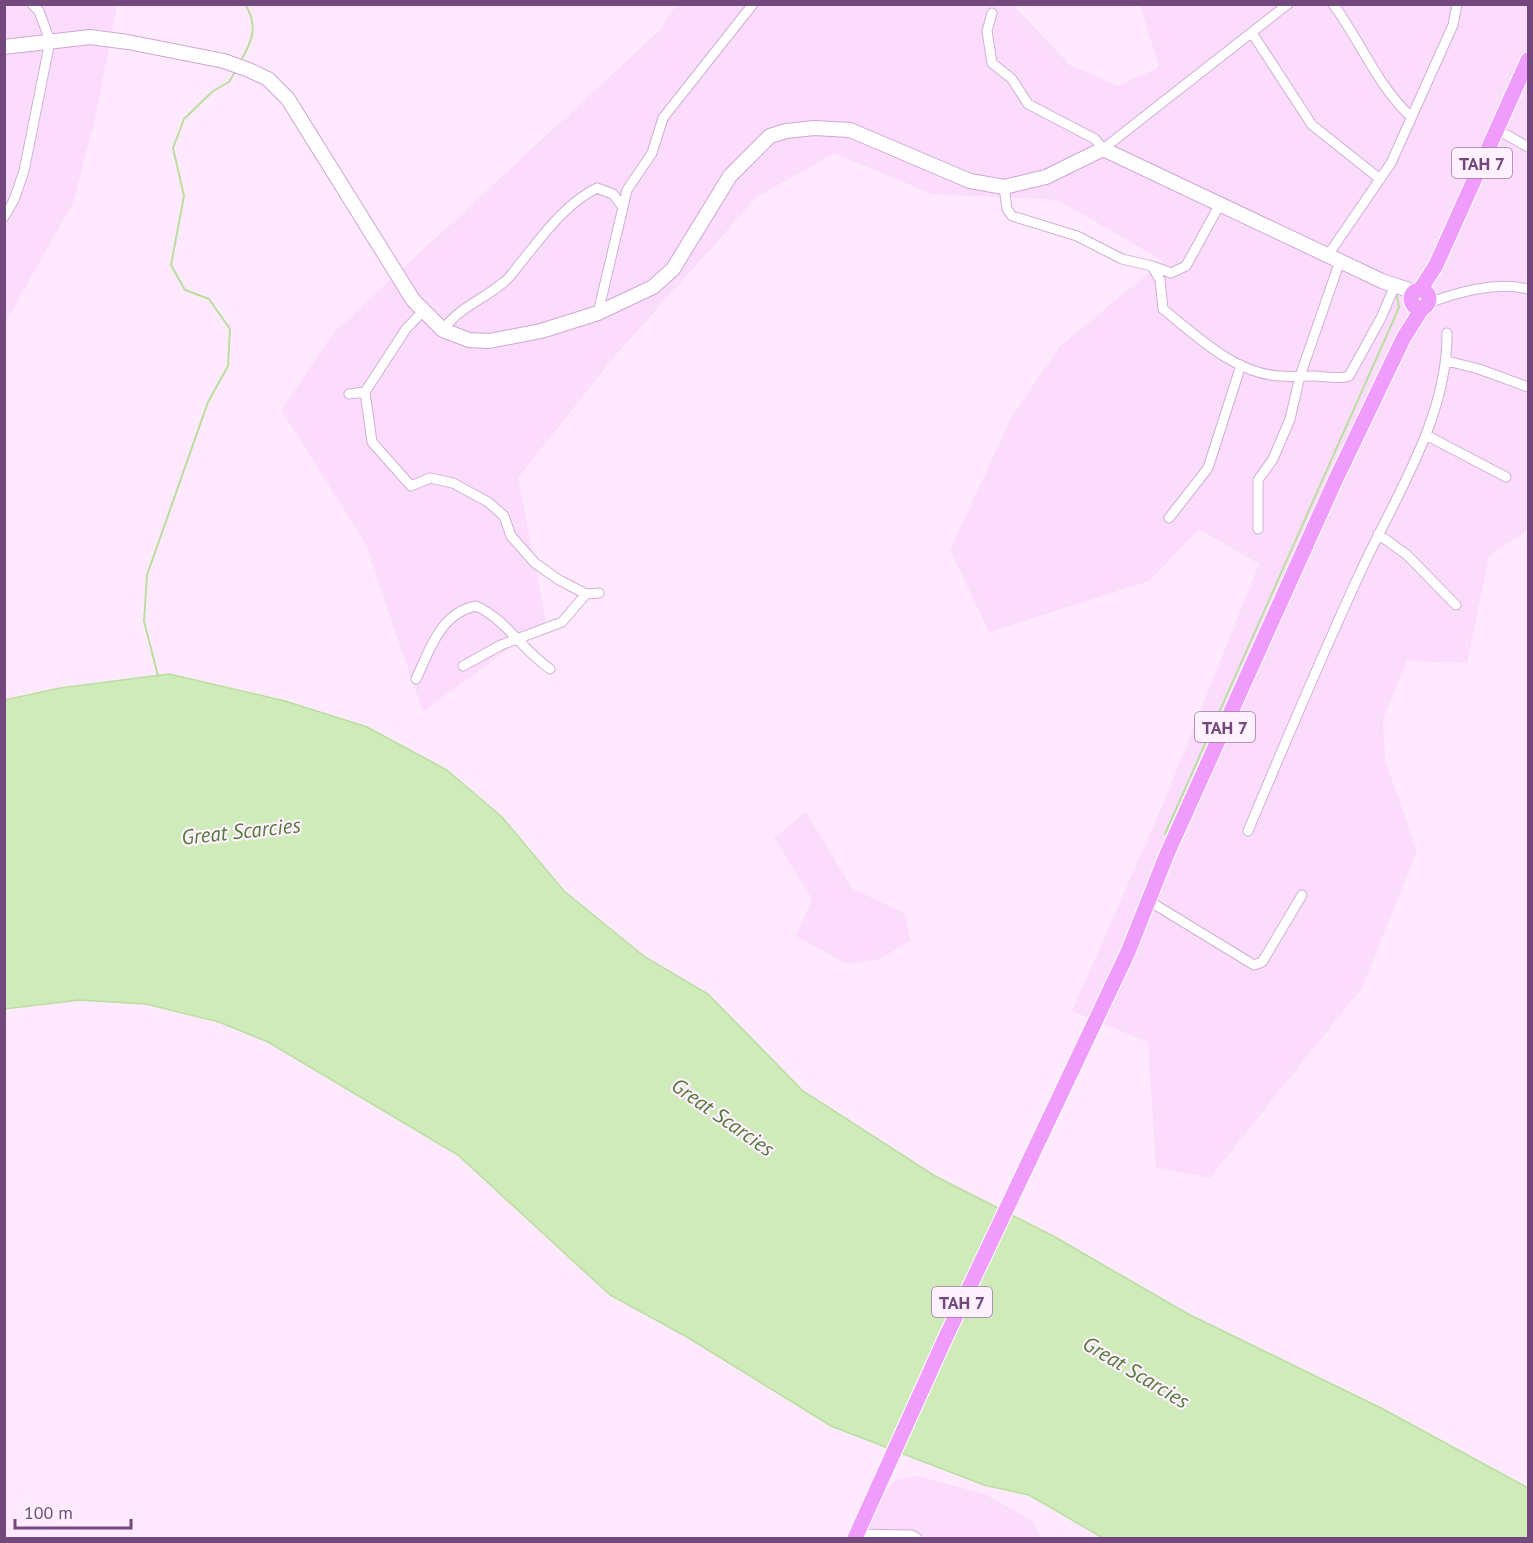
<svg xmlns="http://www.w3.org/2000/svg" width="1533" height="1543" viewBox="0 0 1533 1543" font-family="'PT Sans',sans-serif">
  <rect width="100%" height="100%" fill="#ffe9fe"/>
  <path fill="#fcdcfc" d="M5,5H117L95,119L73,203L5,323Z
    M676,5H1013L1070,65L1118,86L1159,67L1140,5H1528V530L1489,556L1467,663L1407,661L1383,719L1385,760L1417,851L1362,988L1210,1178L1156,1167L1148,1042L1072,1011L1166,797L1259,564L1199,529L1149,581L989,632L950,550L1012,416L1060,346L1163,261L1058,200L932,194L834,153L757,197L614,357L518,478L546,621L423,712L365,543L281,410L334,332L660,30Z
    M806,812L852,888L905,914L910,940L881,959L847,964L796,936L812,899L774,838Z
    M917,1476L985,1494L1034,1522L1040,1538H842L896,1480Z"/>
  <path fill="#cfebba" stroke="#b9de9f" stroke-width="1.5" d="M169,674L285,701L367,727L447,770L502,817L564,891L645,957L708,994L803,1091L935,1176L1055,1237L1188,1314L1383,1409L1528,1488V1538H1103L1029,1495L984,1485L831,1426L687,1337L610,1295L458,1155L268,1042L219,1022L146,1004L79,1000L5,1009L4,700L60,688Z"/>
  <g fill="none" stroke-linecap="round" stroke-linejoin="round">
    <path stroke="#b9de9f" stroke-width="2" d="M240,62C252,42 259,26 245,4
      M158,676L144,621L147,575L208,402L228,366L230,329L209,299L185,290L171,265L184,196L173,148L184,119L213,91L229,82L236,70
      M1165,834L1390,328L1399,307L1397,296"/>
    <g stroke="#d0afd5" stroke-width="11">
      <path id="minor" d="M1333,4C1361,42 1377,85 1411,117
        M992,13L987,31L992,63L1012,79L1028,104L1095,139L1103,149L1288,4
        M1252,33L1312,125L1380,179
        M1498,130L1528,147
        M1004,187L1007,209L1012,216L1077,236L1122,259L1152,266L1160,280L1163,309C1197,336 1235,374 1280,376C1291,377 1302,376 1313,376C1325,376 1338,380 1349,376L1381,318L1393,290
        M4,217L14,200L24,171L50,41L39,11L32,4
        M1328,255L1391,163L1453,25L1457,4
        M1152,266L1171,273L1186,266L1220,204
        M1428,303C1459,292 1496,281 1528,289
        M423,311L406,329L365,392L372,442L411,486L430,478L453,483L488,502L504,516L511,536L535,563L559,580L586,594
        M598,313L627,190L652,153L663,118L753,4
        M443,330C459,307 483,300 504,282C511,277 516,268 522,261C544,234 565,204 597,188L613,194L622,206
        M1447,361L1479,369L1528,387
        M349,394L365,392
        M1426,435L1506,477
        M1169,518L1208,468L1241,365
        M1258,529V480L1273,459L1290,419L1300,376L1340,261
        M1378,534L1407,555L1456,605
        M463,666L501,645L562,622L586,594L599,593
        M416,679C430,650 440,613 476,606C507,620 522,650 550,669
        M1248,831C1284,745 1320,660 1359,575C1393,500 1448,419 1447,333
        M1149,901L1254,965L1262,962L1267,954L1302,895
        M857,1534L912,1535L917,1538"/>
    </g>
    <g stroke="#cea6d4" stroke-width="16">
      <path id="secondary" d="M4,47L90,37L128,42L224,61L249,70L268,79L288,99L413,300L443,330L469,340L489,341L541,331L598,313L653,287L673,269L730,176L770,136L786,131L814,128L850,130L970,181L1004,187L1046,177L1103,149L1382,281L1415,292"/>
    </g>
    <g stroke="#fff" stroke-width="17">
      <path id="trunk" d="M1420,290L1436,265L1528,60
        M1411 299a9 9 0 1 1 18 0a9 9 0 1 1-18 0Z
        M855,1538L944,1341L1128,952L1167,854L1335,481L1404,337L1423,307"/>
    </g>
    <use href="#minor" stroke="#fff" stroke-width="9"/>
    <use href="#secondary" stroke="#fff" stroke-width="14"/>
    <use href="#trunk" stroke="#ef9cfc" stroke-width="15"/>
  </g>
  <g text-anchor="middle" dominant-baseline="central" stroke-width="4.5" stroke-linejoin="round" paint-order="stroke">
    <g fill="#fff1ff" stroke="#9c7ba4" stroke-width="1.5">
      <rect x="1452" y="148" width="60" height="30" rx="4.5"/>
      <rect x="1195" y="712" width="60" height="30" rx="4.5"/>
      <rect x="932" y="1287" width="60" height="30" rx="4.5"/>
    </g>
    <g font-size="18" font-weight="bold" fill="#72487d">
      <text x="1482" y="163">TAH 7</text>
      <text x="1225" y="727">TAH 7</text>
      <text x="962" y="1302">TAH 7</text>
    </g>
    <g font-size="21" font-style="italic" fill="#537b37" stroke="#fff1ff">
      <text transform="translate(241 831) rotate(-6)">Great Scarcies</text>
      <text transform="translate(723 1117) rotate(35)">Great Scarcies</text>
      <text transform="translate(1136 1372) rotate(31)">Great Scarcies</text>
    </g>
  </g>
  <rect width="1533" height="1543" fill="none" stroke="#72487d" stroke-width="12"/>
  <path d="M15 1519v9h116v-9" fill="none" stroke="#72487d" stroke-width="3"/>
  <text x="24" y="1519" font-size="18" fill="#72487d" stroke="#fff1ff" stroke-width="4.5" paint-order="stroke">100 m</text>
</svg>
